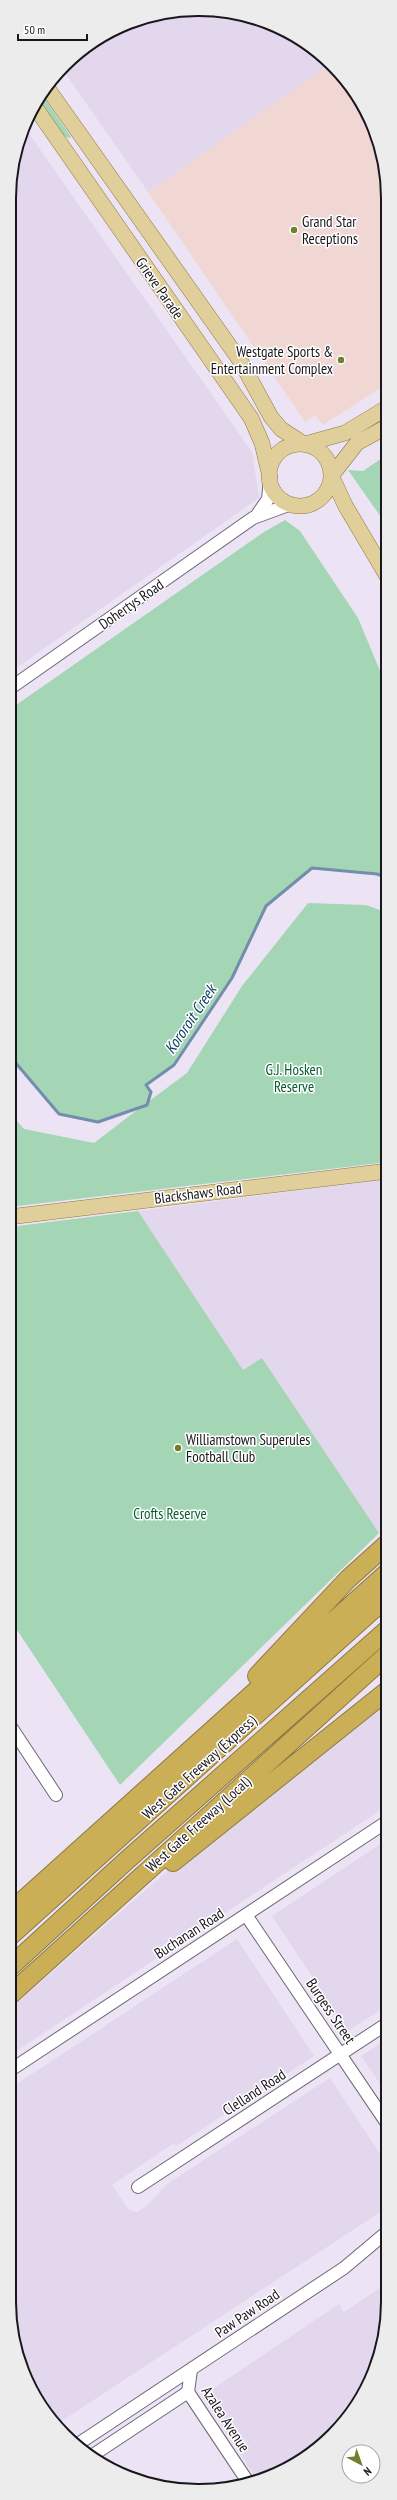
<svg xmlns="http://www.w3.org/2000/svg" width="397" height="2500" viewBox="0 0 397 2500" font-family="'PT Sans Narrow',sans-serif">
  <rect width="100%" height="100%" fill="#ece4f4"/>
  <path fill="#f1d7d4" d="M330,63L369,115L388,186V383L323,425L315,415L305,422L148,192Z"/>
  <path fill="#e2d7ed" d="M211,9L282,28L331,63L148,192L63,70L74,56L138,19Z
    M25,128L252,452L259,498L9,673V186Z
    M388,1179V1524L379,1533L262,1358L243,1370L138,1211Z
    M388,1686V1805L9,2056V2010L224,1821Z
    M388,1839V2005L348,2031L272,1916Z
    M237,1939L314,2056L176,2146L174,2143L112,2185L129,2210L137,2212L148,2205L167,2184L330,2078L388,2166V2207L57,2424L23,2374L9,2301V2089Z
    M388,2038V2095L361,2056Z
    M388,2273V2314L369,2385L324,2444L258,2481L202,2396L339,2304L344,2312L383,2286L379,2279Z"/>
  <path fill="#a4d5b4" d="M43,96L71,137L70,138C60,138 44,111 38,102Z
    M388,454V527L348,470L363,471Z
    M285,520L300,531L358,618L388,690V878L377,874L312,868L266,906L232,978L174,1065L146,1085L151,1092L148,1102L187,1073L242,986L308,903L366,905L388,913V1162L9,1207V1112L24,1129L94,1143L141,1107L98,1122L59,1114L9,1055V710L264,532Z
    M138,1211L243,1370L262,1358L379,1533L120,1785L9,1618V1227Z"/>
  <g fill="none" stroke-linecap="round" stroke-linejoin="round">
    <path stroke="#728eac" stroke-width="3" d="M9,1055L59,1114L98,1122L147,1105L151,1092L146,1085L174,1065L232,978L266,906L312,868L377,874L388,878"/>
    <g stroke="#6e6775" stroke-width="14">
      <path id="minor" d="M257,515L268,499L270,480
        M9,689L253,518L291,504
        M9,1724L56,1795
        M246,1915L388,2125
        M9,2071L388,1821
        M138,2187L388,2023
        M191,2370L188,2392L248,2482
        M78,2444L344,2268L388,2231
        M93,2455L188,2392"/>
    </g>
    <g stroke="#8d7942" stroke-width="16">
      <path id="major" d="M48,89L241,362L271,417L281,429L304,444
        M35,107L251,418L262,443L270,477
        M305,444L345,433L388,407
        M269 475a31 31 0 1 1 62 0a31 31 0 1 1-62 0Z
        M332,475L357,443L388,426
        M332,477L345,505L388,578
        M9,1217L388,1171"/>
    </g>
    <g stroke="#8d7942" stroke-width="20">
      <path id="highway" d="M257,1676L348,1579L388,1543
        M173,1862L388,1690
        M9,1913L388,1572
        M9,1937L388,1596
        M9,1968L127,1860L388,1629
        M9,1996L388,1654"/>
    </g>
    <use href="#minor" stroke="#fff" stroke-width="12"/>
    <use href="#major" stroke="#e0cf9a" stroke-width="15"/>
    <use href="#highway" stroke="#cbaf57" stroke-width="18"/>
  </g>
  <g fill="#72802e" stroke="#fff" stroke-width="1.5">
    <circle cx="294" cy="230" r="4"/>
    <circle cx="341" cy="360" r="4"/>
    <circle cx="178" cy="1448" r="4"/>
  </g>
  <g text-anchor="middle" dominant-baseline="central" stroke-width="3" stroke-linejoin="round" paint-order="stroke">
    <g font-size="15" fill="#19161c" stroke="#fff" text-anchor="start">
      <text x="302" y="221">Grand Star<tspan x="302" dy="17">Receptions</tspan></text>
      <text x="333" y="351" text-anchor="end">Westgate Sports &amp;<tspan x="333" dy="17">Entertainment Complex</tspan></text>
      <text x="186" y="1439">Williamstown Superules<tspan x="186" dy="17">Football Club</tspan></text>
    </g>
    <g font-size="15" fill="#19161c" stroke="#fff">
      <text transform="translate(160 288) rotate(55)">Grieve Parade</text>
      <text transform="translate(131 604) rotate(-35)">Dohertys Road</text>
      <text transform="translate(198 1193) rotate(-7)">Blackshaws Road</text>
      <text transform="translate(199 1767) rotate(-42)">West Gate Freeway (Express)</text>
      <text transform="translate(198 1824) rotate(-42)">West Gate Freeway (Local)</text>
      <text transform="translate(189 1933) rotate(-33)">Buchanan Road</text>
      <text transform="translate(331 2011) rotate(56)">Burgess Street</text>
      <text transform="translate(254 2092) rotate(-33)">Clelland Road</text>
      <text transform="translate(247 2313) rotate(-34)">Paw Paw Road</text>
      <text transform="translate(226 2419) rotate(57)">Azalea Avenue</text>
    </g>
    <g font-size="15" fill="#065c33" stroke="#fff">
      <text x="294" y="1069">G.J. Hosken<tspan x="294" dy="17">Reserve</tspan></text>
      <text x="170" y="1513">Crofts Reserve</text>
    </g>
    <g font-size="16" font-style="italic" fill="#0f4065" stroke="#fff">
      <text transform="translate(190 1019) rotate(-56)">Kororoit Creek</text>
    </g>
  </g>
  <path d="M0 0H397V2500H0ZM198 16H199A182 182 0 0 1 381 198V2302A182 182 0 0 1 199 2484H198A182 182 0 0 1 16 2302V198A182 182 0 0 1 198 16Z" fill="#edeced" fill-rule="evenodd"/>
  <path fill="none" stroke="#19161c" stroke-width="2" d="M198 16H199A182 182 0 0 1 381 198V2302A182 182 0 0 1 199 2484H198A182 182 0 0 1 16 2302V198A182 182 0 0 1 198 16Z"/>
  <g transform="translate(361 2464) rotate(139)"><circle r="19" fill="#ffffff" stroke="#a3a2a4"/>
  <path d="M0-3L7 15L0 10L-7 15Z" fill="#72802e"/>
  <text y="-6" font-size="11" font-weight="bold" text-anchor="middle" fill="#19161c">N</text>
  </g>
  <path d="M18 34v6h69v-6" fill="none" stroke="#19161c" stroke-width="2"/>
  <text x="24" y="34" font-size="12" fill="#19161c" stroke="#ffffff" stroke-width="3" paint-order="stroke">50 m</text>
</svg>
